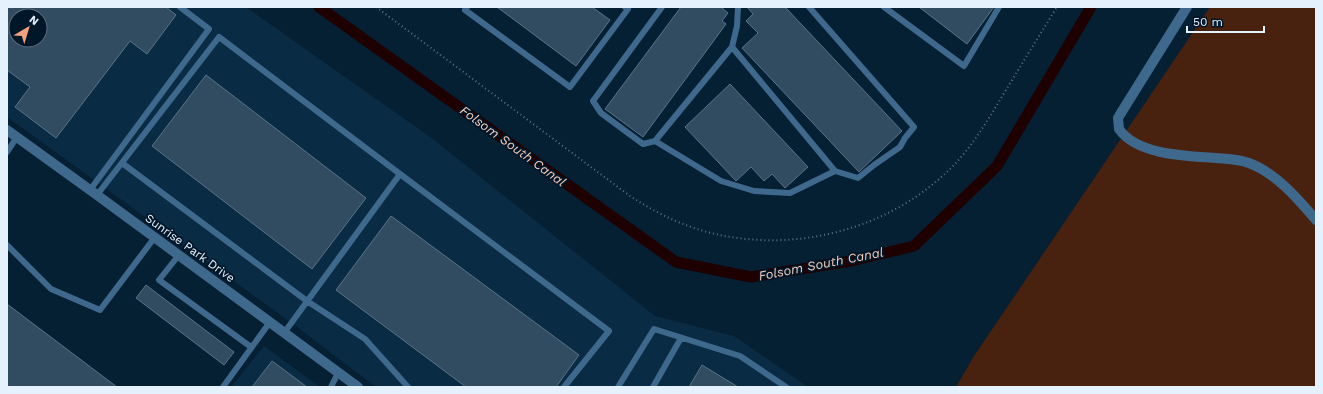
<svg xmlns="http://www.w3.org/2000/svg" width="1323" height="394" viewBox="0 0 1323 394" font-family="'Work Sans',sans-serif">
  <rect width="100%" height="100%" fill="#051f33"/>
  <path fill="#092b44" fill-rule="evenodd" d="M7,7H246L433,139L655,316L734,336L808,387H376L297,327L7,117ZM16,16H40V40H16Z
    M264,346L320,387H231Z"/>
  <path fill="#48210f" d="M1210,7H1316V387H956L974,356Z"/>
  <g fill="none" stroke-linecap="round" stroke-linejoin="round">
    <path stroke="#1e0000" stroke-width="11" d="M319,7L676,262L751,277L851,261L914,246L997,166L1091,7"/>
  </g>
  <path fill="#314b61" stroke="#58748b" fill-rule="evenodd" d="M7,7H166L176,15L147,54L130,41L56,138L15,107L30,87L7,70ZM16,16H40V40H16Z
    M497,7H592L610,20L576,66Z
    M681,7H721L728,13L722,21L726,24L643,137L605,109Z
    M747,7H785L902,131L859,172L742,48L758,33L746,21L753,14Z
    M919,7H994L967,44Z
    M206,75L366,198L312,269L152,146Z
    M730,84L808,167L785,188L772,174L764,181L751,167L736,181L685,127Z
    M391,216L579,355L556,387H466L336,290Z
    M146,285L234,352L224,365L136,298Z
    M7,304L117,387H7Z
    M272,361L307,387H252Z
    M702,365L738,387H689Z"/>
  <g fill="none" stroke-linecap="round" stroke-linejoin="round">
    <path stroke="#5e7383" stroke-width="2" stroke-dasharray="1 3" stroke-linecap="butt" d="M376,7L630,196C659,215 691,230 725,236C806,251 894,226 953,166C973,145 988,120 1003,95C1021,65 1039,36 1057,7"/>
    <path stroke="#3e698d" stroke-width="6" d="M467,7L465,10L570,87L628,9L625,7
      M809,7L914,127L905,138L900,147L874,165L858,178L835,171
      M884,7L964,66L999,7
      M732,47L835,171L790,193L754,191L721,181L655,141L732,47L737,26L738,7
      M655,141L643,144L601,113L593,101L662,7
      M7,152L17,137
      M122,163L307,301L365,339L408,387
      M400,174L609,331L564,387
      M90,190L209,29L180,7
      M97,195L219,37L400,174L284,333
      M7,245L51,289L100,310L155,237
      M179,255L159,280L251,347
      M223,387L270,322
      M331,387L338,373
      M618,387L654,329L740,356L786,387
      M653,387L681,338"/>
    <path stroke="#3e698d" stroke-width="10" d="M1187,7L1121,113L1118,118L1119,129C1137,155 1186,156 1216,158C1227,159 1238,159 1249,163C1276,173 1298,199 1316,220
      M7,130L97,195L358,387"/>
  </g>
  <g text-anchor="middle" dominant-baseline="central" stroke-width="3.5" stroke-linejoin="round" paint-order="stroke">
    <g font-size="12" fill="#e5f1fc" stroke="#001629">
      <text transform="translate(190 248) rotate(36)">Sunrise Park Drive</text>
    </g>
    <g font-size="13" font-style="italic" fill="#f9cebc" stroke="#001629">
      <text transform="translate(513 146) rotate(36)">Folsom South Canal</text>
      <text transform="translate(821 264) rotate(-11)">Folsom South Canal</text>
    </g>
  </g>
  <rect width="1323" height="394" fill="none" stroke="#e5f1fc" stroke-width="16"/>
  <g transform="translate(28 28) rotate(38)"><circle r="19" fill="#001629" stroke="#5c6e7d"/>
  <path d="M0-3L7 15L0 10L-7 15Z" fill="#f2a07e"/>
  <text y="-6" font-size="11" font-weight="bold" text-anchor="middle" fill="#e5f1fc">N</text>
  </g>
  <path d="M1187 26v6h77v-6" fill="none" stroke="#e5f1fc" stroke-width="2"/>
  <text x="1193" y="26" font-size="12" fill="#e5f1fc" stroke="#001629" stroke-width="3" paint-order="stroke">50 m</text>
</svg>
